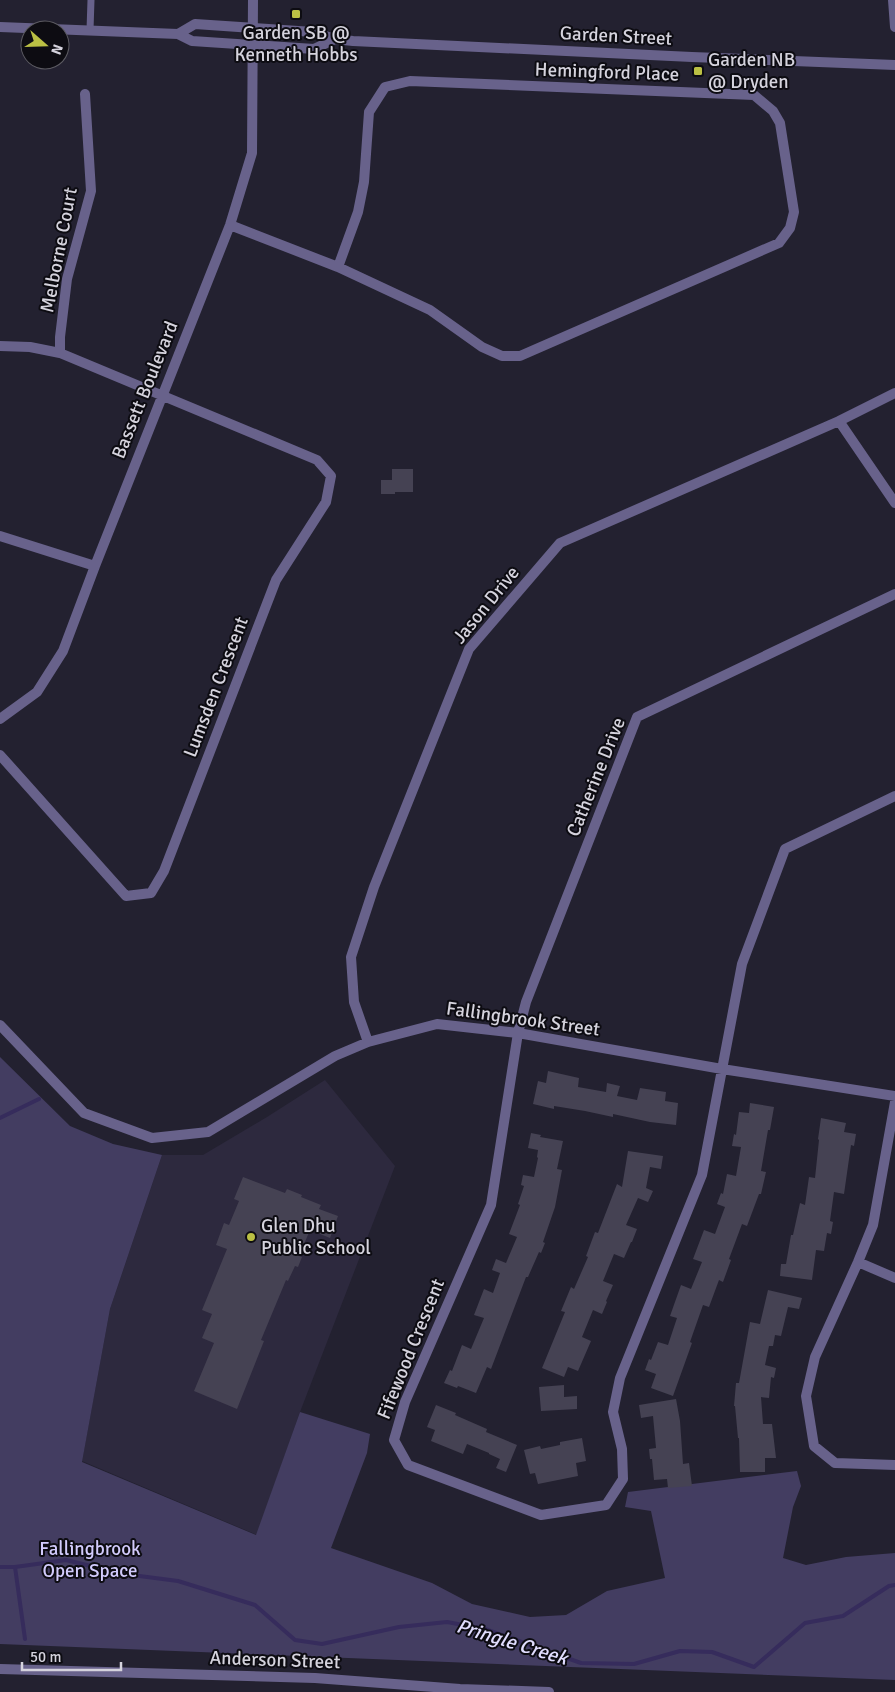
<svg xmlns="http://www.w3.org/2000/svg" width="895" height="1692" viewBox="0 0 895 1692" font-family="Signika,sans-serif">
  <rect width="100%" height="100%" fill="#232130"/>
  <path fill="#2d293e" d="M325,1080L395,1166L300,1412L257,1535L82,1461L110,1309L162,1155H203L267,1117Z"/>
  <path fill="#433d61" d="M0,1057L70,1126L113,1144L162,1155L110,1309L82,1462L256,1535L300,1412L370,1434L367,1453L331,1548L432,1583L472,1604L530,1617L566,1615L607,1591L665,1578L651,1511L625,1507L628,1492L797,1471L801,1486L793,1507L783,1558L806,1565L846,1557L895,1553V1680L0,1644Z"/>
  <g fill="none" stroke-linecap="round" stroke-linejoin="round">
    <path stroke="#362c5c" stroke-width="4" d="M0,1118L39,1099
      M0,1567H15L66,1560L124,1574L178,1581L255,1605L295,1640L322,1644L399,1627L447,1622L485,1629L581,1663L634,1664L680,1651L712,1652L754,1667L805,1623L843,1616L889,1586L895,1585
      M15,1567L25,1639"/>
  </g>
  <path fill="#454253" d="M392,469H413V492H395V494H381V480H392Z
    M548,1071L579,1078L578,1087L606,1092L607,1083L620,1086L617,1096L637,1100L640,1088L666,1092L665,1101L678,1103L676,1125L650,1122L613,1114V1117L585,1111L554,1106V1109L533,1104L538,1081L546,1083Z
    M750,1103L774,1107L770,1130H768L761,1171L766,1172L761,1194H759L747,1226L742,1224L729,1259L731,1260L723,1282L719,1280L709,1307L703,1305L690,1342L692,1343L673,1396L651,1388L656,1374L645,1370L649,1359L651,1360L658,1342L668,1345L677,1318L670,1316L681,1285L691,1289L702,1262L693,1259L704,1230L715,1234L725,1207L717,1204L721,1193L723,1194L727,1174L736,1176L741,1147L732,1146L734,1134L736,1135L739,1112L749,1113Z
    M821,1118L846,1123L844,1132L856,1134L854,1146L851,1145L844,1194L834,1192L830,1221L833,1222L831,1234L827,1233L824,1251L816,1250L812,1280L780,1276L781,1264H786L791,1235H793L800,1203L805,1205L809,1177L815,1178L819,1140L818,1139Z
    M531,1133L541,1135L540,1137L563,1141L557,1169L562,1170L555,1207L543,1242L545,1243L541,1253L539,1252L528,1277H526L491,1369L487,1367L476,1393L458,1386L457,1388L444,1383L450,1370L452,1371L462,1345L471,1349L484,1318L474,1315L484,1289L493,1293L500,1273L492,1270L496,1259L506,1263L517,1237L509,1234L520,1205L518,1204L524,1186L521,1185L523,1175L534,1177L538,1158L537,1157L538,1150L528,1148Z
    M628,1151L663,1156L661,1169L650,1167L646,1188L653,1191L648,1202L638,1198L626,1225L637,1229L632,1242H631L624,1258L614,1254L603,1281L613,1285L606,1301L607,1302L602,1314L593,1310L582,1337L591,1341L578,1371L568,1367L564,1377L542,1368L565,1312L561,1311L571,1287L574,1289L588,1257L586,1256L595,1232L598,1233L617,1184L622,1187Z
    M243,1177L285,1193L287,1189L302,1195L301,1197L321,1205L319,1209L338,1216L330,1238L310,1230L299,1256L302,1257L298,1267L295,1266L288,1281L286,1280L261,1340L264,1341L237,1409L194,1391L214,1343L202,1338L212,1314L202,1310L227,1249L216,1245L224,1223L229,1225L239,1201L234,1199Z
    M768,1290L802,1298L799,1309L788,1307L781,1336L775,1335L773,1346H769L765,1365L776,1368L774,1378L771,1377L769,1398L761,1397L763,1424H772L776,1458H765V1472H740L739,1438H738L735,1406H734L736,1383H739L750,1322L760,1324Z
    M564,1385V1397L577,1396V1409L541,1411L539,1387Z
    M676,1399L680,1421L683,1464L689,1463L692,1486L668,1488L667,1479L654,1480L652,1459H650L649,1449L656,1448L653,1416L641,1418L639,1405Z
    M436,1405L456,1413L455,1415L487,1429L486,1432L517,1445L506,1472L496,1468L500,1459L489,1454V1453L467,1444L463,1454L431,1441L435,1430L427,1427Z
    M582,1438L586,1461L576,1463L578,1476L538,1484L535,1473L530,1474L524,1450L540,1446L541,1449L560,1445V1442Z"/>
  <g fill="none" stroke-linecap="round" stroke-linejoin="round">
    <path stroke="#68628b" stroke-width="7" d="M90,30L91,0"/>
    <path stroke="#68628b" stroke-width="10" d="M230,225L338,267L430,310L482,347L502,356H520L779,243L790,228L794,212L780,123L773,111L754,95L410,81L385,87L369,112L364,182L358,212L338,267
      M0,346L30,347L60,353L317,460L331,476L326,502L276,580L164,871L151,893L126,896L0,755
      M60,353V337L67,279L91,191L85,94
      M839,421L895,503
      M0,536L95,566
      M895,594L637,717L526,1002L518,1033L491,1205L405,1402L394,1440L408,1465L541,1515L606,1505L623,1479L622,1449L613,1412L620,1378L702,1175L742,964L785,849L895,796
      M0,719L37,692L63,651L95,566L230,225L252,153L253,0
      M0,1025L84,1113L152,1138L208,1132L335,1056L368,1042L437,1024L518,1033L722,1069L895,1096
      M368,1042L354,1002L351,957L374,887L469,649L560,543L839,421L895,393
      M895,1102L873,1225L858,1262L815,1357L806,1396L814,1446L835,1463L895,1465
      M858,1262L895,1278"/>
    <path stroke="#68628b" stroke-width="10" d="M893,0L895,27
      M0,27L178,34L192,41L314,49L335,39
      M178,34L195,24L313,32L335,39L353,41L692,57L895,65
      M0,1669L315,1678L460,1689L549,1692"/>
  </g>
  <g fill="#bbc044" stroke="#0d0c12" stroke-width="2">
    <rect x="291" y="9" width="10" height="10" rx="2.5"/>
    <rect x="693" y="66" width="10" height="10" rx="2.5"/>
    <circle cx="251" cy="1237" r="5"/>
  </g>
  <g text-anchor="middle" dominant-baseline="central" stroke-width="4" stroke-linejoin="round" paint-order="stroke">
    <g font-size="19" fill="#d5d3dd" stroke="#0d0c12" text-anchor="start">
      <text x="296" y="33" text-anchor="middle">Garden SB @<tspan x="296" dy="22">Kenneth Hobbs</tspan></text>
      <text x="708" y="60">Garden NB<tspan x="708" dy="22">@ Dryden</tspan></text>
      <text x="261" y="1226">Glen Dhu<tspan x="261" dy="22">Public School</tspan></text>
    </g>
    <g font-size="19" fill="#d5d3dd" stroke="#0d0c12">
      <text transform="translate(616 36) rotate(3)">Garden Street</text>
      <text transform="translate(607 72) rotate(2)">Hemingford Place</text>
      <text transform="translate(59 250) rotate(-79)">Melborne Court</text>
      <text transform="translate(145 390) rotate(-68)">Bassett Boulevard</text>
      <text transform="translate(486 605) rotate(-51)">Jason Drive</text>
      <text transform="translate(216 687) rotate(-69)">Lumsden Crescent</text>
      <text transform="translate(596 777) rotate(-68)">Catherine Drive</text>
      <text transform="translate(523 1019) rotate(8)">Fallingbrook Street</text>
      <text transform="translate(411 1349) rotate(-68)">Fifewood Crescent</text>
      <text transform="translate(275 1660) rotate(2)">Anderson Street</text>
    </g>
    <g font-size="19" fill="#d2cbfc" stroke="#0d0c12">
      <text x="90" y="1549">Fallingbrook<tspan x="90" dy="22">Open Space</tspan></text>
    </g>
    <g font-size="20" font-style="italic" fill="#e1ddfe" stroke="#0d0c12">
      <text transform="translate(512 1642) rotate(17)">Pringle Creek</text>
    </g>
  </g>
  <g transform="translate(45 45) rotate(110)"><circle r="24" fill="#0d0c12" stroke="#5d5c63"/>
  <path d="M0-4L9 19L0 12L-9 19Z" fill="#bbc044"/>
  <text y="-8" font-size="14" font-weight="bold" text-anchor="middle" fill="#d5d3dd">N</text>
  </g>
  <path d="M22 1662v8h99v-8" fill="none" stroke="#d5d3dd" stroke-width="2.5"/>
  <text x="30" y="1662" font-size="15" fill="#d5d3dd" stroke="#0d0c12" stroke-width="4" paint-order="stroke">50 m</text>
</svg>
